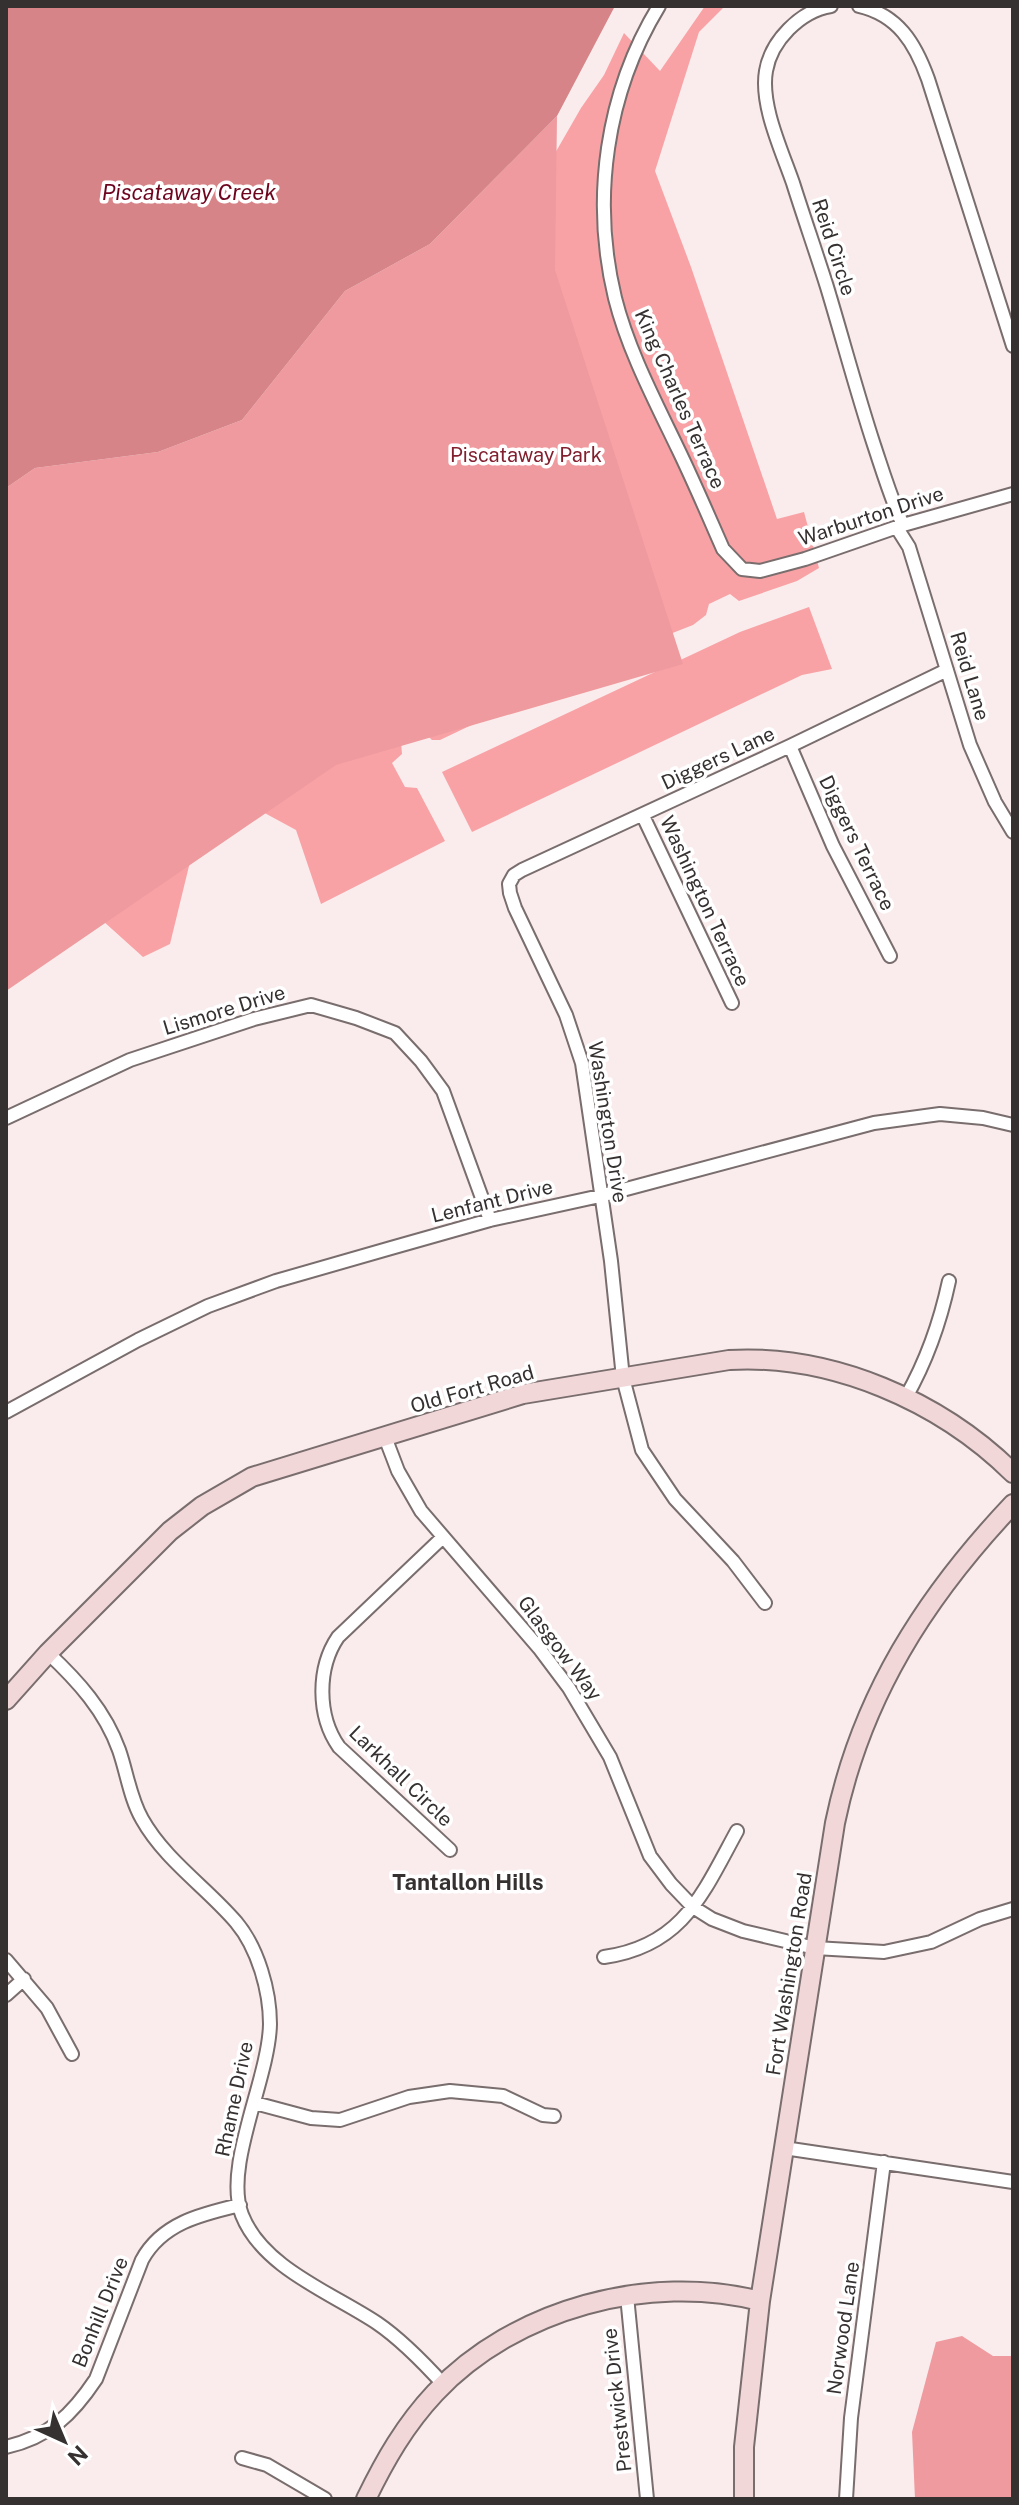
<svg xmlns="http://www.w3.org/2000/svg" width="1019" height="2505" viewBox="0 0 1019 2505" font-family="'Public Sans',sans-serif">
  <rect width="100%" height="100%" fill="#faecec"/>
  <path fill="#f8a2a6" d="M705,6H725L699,32L655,171L691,267L777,519L804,512L819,568L797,581L739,601L730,594L709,604L706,615L693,625L629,650L440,740H432L425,733L401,742L402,754L392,763L405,787L417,788L445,841L321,904L296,830L248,804L199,825L170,944L143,957L82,902L212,459L554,155L581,108L604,75L624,33L660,71Z
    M809,607L832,669L802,675L472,832L442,772L740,632Z"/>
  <path fill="#ef9a9e" d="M557,116L555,270L683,664L336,765L6,991V488L35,468L158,452L242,420L345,291L430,244Z
    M962,2336L993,2356H1013V2499H915L912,2432L936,2342Z"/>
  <path fill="#d78488" d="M6,6H615L557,116L430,244L345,291L242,420L158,452L35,468L6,488Z"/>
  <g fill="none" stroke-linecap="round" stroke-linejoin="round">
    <g stroke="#796d6d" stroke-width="16">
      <path id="street" d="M659,6C606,93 591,199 615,298C628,350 655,401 678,449C694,482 708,515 723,549L742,569L760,571L805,559L903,525L1013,494
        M831,6C800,11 771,41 766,71C760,105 782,151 793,183C804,218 816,252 827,287C843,340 857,393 874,445C883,472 891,499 903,525
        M859,6C898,15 915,43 928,79L1013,346
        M897,528L909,547L970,745L995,802L1013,832
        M790,746L833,846L890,956
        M643,816L732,1003
        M6,1118L130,1060L254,1019L311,1005L356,1018L395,1033L421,1061L443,1091L490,1220
        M906,1397C927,1360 940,1323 949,1281
        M6,1412L138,1340L208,1306L276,1281L391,1248L490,1220L600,1196L874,1123L940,1114L983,1118L1013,1125
        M385,1437L398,1471L421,1511L539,1648L569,1688L610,1757L650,1856L671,1884L693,1907L712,1919L743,1931L815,1948L884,1952L931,1942L980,1919L1013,1909
        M443,1537L338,1637C317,1668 317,1716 339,1747L450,1850
        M765,1603L733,1561L675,1499L642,1450L623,1378L611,1261L582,1063L566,1015L515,908L510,893L509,884L514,875L522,870L790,746L947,670
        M48,1653C78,1681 105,1711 119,1750C127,1773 130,1798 142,1819C165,1860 206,1887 236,1922C258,1948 270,1991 270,2024C269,2079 223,2166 242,2215C263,2268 332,2293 377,2323C402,2340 424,2363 444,2385
        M604,1957C683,1946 703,1893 737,1831
        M6,1960L47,2008L72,2054
        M6,1995L24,1979
        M255,2103L311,2118L340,2120L409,2097L450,2091L503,2096L543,2115L554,2116
        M784,2148L1013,2182
        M627,2296L647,2499
        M6,2447C49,2437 72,2415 96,2379L142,2260C162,2223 202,2214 240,2205
        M242,2458L267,2465L325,2499
        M846,2499L851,2418L884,2162"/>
    </g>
    <g stroke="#796d6d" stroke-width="22">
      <path id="secondary" d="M6,1700L48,1653L170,1531L202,1506L252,1477L523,1394L729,1360C832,1354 940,1401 1013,1473
        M366,2499C385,2460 405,2425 435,2393C515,2308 649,2273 760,2301
        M744,2499V2447L760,2301L835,1823C861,1697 925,1597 1013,1504"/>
    </g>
    <use href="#street" stroke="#fff" stroke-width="12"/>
    <use href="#secondary" stroke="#f2d7d9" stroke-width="18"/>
  </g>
  <g text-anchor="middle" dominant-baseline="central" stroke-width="7" stroke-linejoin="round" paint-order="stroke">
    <g font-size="20" fill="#363131" stroke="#fff">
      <text transform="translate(834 247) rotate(72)">Reid Circle</text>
      <text transform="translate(680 399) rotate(66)">King Charles Terrace</text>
      <text transform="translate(871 516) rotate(-18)">Warburton Drive</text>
      <text transform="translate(970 676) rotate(73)">Reid Lane</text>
      <text transform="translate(718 758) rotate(-25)">Diggers Lane</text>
      <text transform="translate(857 843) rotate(64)">Diggers Terrace</text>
      <text transform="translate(705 901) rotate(65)">Washington Terrace</text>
      <text transform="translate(224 1010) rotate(-17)">Lismore Drive</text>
      <text transform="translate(608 1122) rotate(81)">Washington Drive</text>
      <text transform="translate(492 1201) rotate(-14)">Lenfant Drive</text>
      <text transform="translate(472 1389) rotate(-16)">Old Fort Road</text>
      <text transform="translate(560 1648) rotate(53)">Glasgow Way</text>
      <text transform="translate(401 1776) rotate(44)">Larkhall Circle</text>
      <text transform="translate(789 1974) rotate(-81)">Fort Washington Road</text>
      <text transform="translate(234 2099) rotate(-78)">Rhame Drive</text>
      <text transform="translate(100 2312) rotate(-68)">Bonhill Drive</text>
      <text transform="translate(843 2328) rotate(-82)">Norwood Lane</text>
      <text transform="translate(617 2400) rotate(-96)">Prestwick Drive</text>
    </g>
    <g font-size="20" fill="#82202f" stroke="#fff">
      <text x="526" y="455">Piscataway Park</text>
    </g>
    <g font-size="22" font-style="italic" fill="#6d051f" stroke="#fff">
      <text x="189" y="192">Piscataway Creek</text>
    </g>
    <g font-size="22" font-weight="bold" fill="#363131" stroke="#fff">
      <text x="468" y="1882">Tantallon Hills</text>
    </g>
  </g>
  <rect width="1019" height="2505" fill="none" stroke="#363131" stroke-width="16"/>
  <g transform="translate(64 2441) rotate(136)" stroke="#ffffff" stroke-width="6" paint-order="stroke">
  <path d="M0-6L14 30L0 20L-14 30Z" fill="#363131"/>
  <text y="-12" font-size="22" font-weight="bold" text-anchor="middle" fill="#363131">N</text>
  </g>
</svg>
